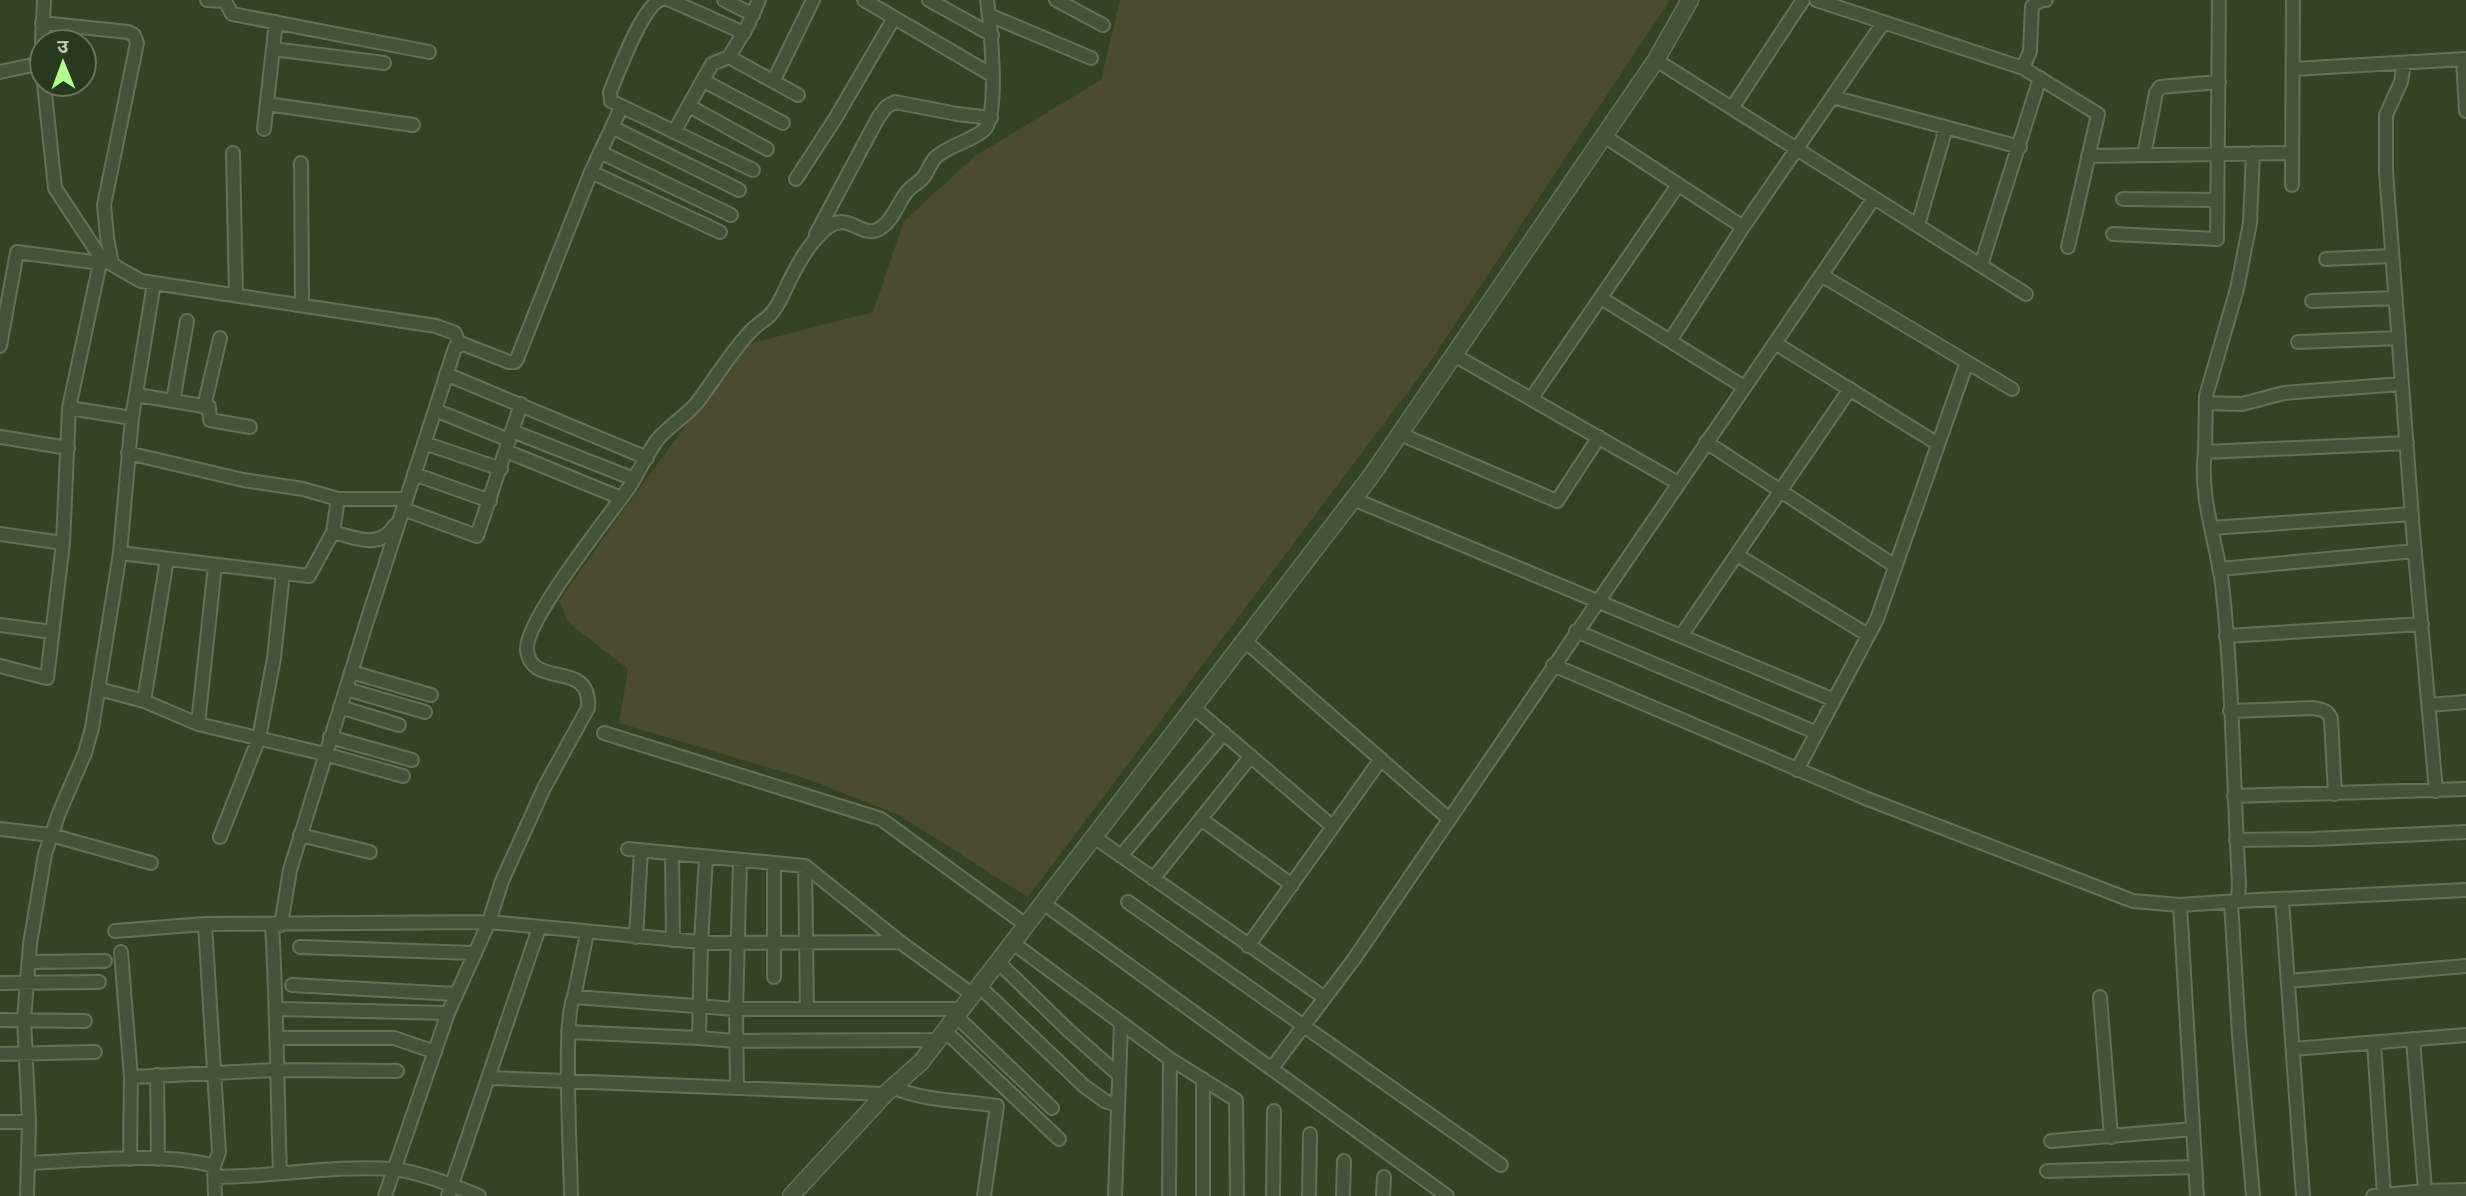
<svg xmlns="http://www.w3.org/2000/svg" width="2466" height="1196" viewBox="0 0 2466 1196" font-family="'Sofia Sans Condensed','Noto Sans Devanagari',sans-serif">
  <rect width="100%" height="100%" fill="#324425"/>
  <path fill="#4c4b30" d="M1120,0H1670L1428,365L1028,897L899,815L807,779L619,723L628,669L569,623L559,601L617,519L745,345L873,312L904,221L975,156L1101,80Z"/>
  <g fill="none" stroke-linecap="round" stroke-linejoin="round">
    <g stroke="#627159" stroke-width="16">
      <path id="minor" d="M207,0L225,1L232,14L429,52
        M670,0L744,33
        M724,0L753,15
        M864,0L992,75
        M929,0L992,35
        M1056,0L1103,25
        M1816,0L2023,68L2030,51L2032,6L2041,0H2046
        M989,15L1091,58
        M42,23L128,32L134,35L137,43L104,205L107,237L112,264
        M42,42L44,0
        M273,49L384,63
        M729,57L798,95
        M2463,59L2466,111
        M1656,60L2026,294
        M2404,63L2401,82L2386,115V171L2413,531L2436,791
        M2023,68L2098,114L2068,247
        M2293,69L2466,59
        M0,72L42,63
        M774,80L813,0
        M704,81L783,123
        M44,84L55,188L101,258L141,281L436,326L455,333L459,344
        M1832,97L2020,147
        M267,104L413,125
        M619,105L753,170
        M689,106L767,149
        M1732,108L1803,0
        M612,127L739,190
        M264,129L276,22
        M674,132L712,64L729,57L748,25L759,0
        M1604,136L1743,227L1883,23
        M600,152L731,215
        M233,153L236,295
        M2144,155L2156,93L2160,87L2219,82
        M2088,156L2292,153
        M301,163L302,305
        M591,172L720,232
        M796,179L835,119L894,18
        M2292,185L2293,0
        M2123,199L2217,200
        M1918,225L1946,128
        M816,234L878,118L886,107L895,102L957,114L991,118
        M2113,234L2217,239L2219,0
        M2326,259L2392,256
        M1981,265L2040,78
        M1821,275L2012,389
        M1601,298L1744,387
        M2312,301L2396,298
        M1670,341L1743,227
        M2298,342L2399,338
        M1775,343L1938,444
        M0,346L17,252L100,263
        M1454,355L1678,483
        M446,374L647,458
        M137,395L209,407L210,420L250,427
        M1531,399L1678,185
        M173,401L187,321
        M2206,403L2242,404L2284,393L2401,384
        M204,407L220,338
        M69,408L132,418
        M435,410L509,440
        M512,431L634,479
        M1400,434L1557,501L1599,437
        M0,437L68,448
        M1706,442L1895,566
        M424,443L501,469
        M506,451L621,498
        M2205,452L2206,396L2237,289L2250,223L2253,153
        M128,453L243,480L303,489L338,499H406
        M414,474L490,501
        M1353,499L1834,700
        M403,509L477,536L521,404
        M2211,528L2412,514
        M333,532L338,499
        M0,534L63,543
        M120,553L309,576L333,532C355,538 381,550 395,525
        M1737,555L1868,635
        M2219,569L2415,551
        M0,625L52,632
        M1576,631L1817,733
        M1681,636L1850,389
        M2226,636L2422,624
        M1245,641L1448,818
        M1553,665L1865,798L2133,901L2180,905
        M0,666L47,678L63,543L69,408L101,258
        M351,672L431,695
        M99,689L144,701L167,559
        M346,689L425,712
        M144,701L198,724L325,754L403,776
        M2429,705L2466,702
        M340,707L399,725
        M1193,707L1333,827
        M2230,711L2313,708C2323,710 2328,710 2331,719L2335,794
        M198,724L215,565
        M604,733L881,819L1026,925
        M330,737L412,760
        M1797,770L1877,619L1967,362
        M2234,796L2466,789
        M1201,819L1292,885
        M0,829L51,835L151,863
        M300,835L370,852
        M220,837L259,738L274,658L283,573
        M1094,837L1325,998
        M2236,840L2314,839L2466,832
        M628,849L805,866L900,942L973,995
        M672,853L673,940
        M1121,856L1224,733
        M805,866L807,1009
        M1153,879L1251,756
        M2282,899L2303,1196
        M2238,901L2466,890
        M1128,902L1501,1165
        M2231,902L2239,1035L2253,1196
        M1043,903L1447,1196
        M281,925L290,870L367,621L455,348L463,344L509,362H515L517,359L591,172L620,110L619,105L611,101L610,92C618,73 642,7 660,0
        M272,926C277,1008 277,1090 280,1172
        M115,931L205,924
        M636,937L641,850
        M1013,943L1170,1059L1236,1100L1237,1196
        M1248,946L1381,759
        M300,947L474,953
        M121,952L131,1077L130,1159
        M29,962L105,961
        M998,962L1068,1030L1119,1075
        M774,977V863
        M2288,981L2466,966
        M0,983L99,982
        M292,985L456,994
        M979,986L1084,1086L1105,1101L1118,1105
        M574,997L736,1009H963
        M2100,997L2111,1137
        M278,1009L448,1013
        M957,1017L1052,1108
        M0,1020L85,1021
        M945,1031L1059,1139
        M568,1032L699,1038L736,1041L938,1040
        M277,1038H394L435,1052
        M699,1038L701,942L706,857
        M2413,1039L2425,1191
        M2374,1043L2384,1195
        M2293,1049L2466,1035
        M0,1054L95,1052
        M1272,1068L1354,959L1874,198
        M157,1075L158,1159
        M131,1077L277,1070L397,1071
        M490,1078L885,1094
        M892,1087C926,1102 962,1100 997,1106L984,1196
        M737,1088L736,1009L740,860
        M0,1122H29
        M2051,1141L2193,1129
        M28,1163C82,1161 164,1151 214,1166
        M2047,1171L2195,1167
        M215,1177C273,1177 334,1165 392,1169C418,1171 455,1186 479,1196
        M27,1196L29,1122L24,1020L30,944L45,854L59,813L85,753L92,728L120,553L132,418L154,283
        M215,1196L214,1166L219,1152L205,924L489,922L710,943L900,942
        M385,1196L448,1013L489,922L502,881L544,788L588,708C592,658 531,690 527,650C524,621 610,515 630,486C639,471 647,454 657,440C668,427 684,417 696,404C714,381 729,354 750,332C756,325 764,321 770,315C778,307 781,298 786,288C796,267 809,242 828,227C848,212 861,237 877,230C892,223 897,205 906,193C911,186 921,182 925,175C929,169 930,163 936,157C950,145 969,142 984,130C1000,117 990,22 987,0
        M448,1196L539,928
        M571,1196C571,1165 562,1014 574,997L587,933
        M1115,1196L1121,1023
        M1169,1196L1170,1059
        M1203,1196V1079
        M1273,1196L1274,1111
        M1309,1196L1310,1134
        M1343,1196L1344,1161
        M1383,1196L1384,1177
        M2197,1196L2180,905L2238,901L2239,883C2233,783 2233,682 2222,584C2216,539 2199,497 2205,452L2407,443
        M2373,1196L2425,1191L2466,1190"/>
    </g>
    <g stroke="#627159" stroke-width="19">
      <path id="tertiary" d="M791,1196L885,1094L921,1062L1371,476L1656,60L1690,0"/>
    </g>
    <use href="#minor" stroke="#44543a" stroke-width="12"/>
    <use href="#tertiary" stroke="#44543a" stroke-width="16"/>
  </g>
  <g transform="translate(63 63) rotate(359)"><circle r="33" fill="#29391f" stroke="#65745c" stroke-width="2"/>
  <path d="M0-5L12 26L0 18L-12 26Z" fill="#b4fe8c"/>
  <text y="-10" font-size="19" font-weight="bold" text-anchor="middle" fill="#bfcdb8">उ</text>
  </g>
</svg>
